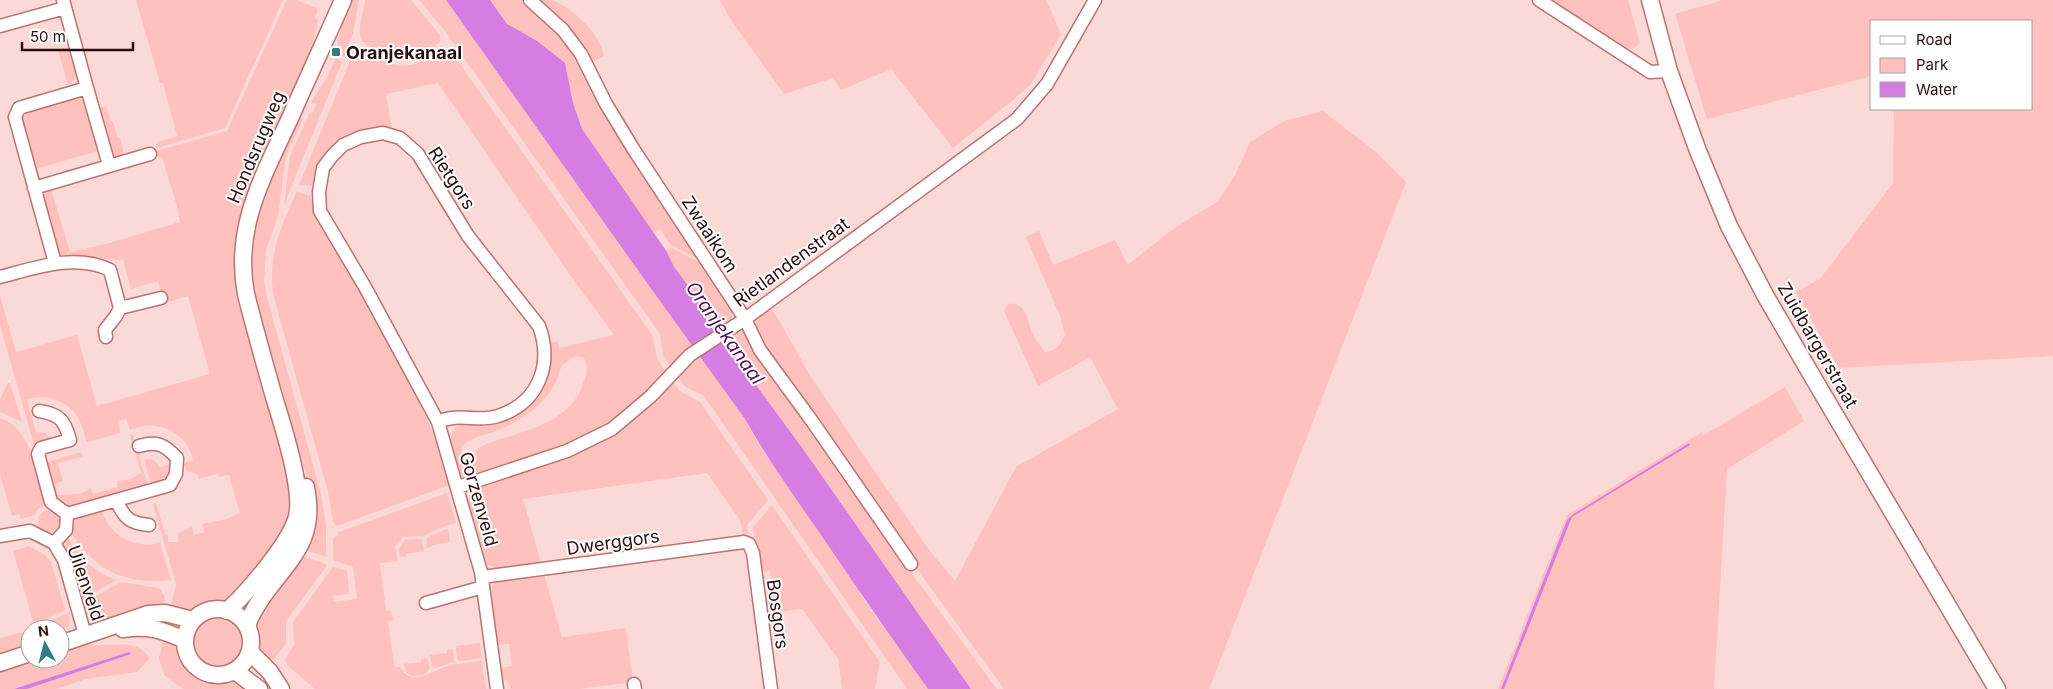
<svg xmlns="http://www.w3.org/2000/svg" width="2053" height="689" viewBox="0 0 2053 689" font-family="Inter,sans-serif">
  <rect width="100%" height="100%" fill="#fbd9d7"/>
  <path fill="#fec1bd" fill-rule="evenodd" d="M136,0H283L225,128L156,148L157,142L177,136L163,83H160Z
    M287,0H297L318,9L315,18L318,20L310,55L247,192L237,227L234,251L235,275L240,306L290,486L291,499L288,524L239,594L223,604L207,606L192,612L170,610L176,584L153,504L156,503L165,533L163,534H168V542H178L179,533L192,527L194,535L204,532L202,524L227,519L240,513L229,475L219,477L217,474L199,479L197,474L187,471L183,464L193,460C189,438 166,422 143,426C137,427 135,429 130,430L126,419L119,421L120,433L87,442C84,433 82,424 77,416C66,400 44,393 27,400L36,432L46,433L51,440L34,445L0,325V296L16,352L77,335L97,406L210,374L188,296L168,302L165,291L161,292L158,281L131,289L123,260L62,257L59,255L44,197L45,193L51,189L70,252L106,244L180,222L177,206L162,157L159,158L157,151L227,131Z
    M352,0H359L354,30L344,57L336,52L342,22Z
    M365,0H411L440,35V41C437,46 434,48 429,51C410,62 396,59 377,50C371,47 364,45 361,39C357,29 364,10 365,0Z
    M419,0H446L632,262L693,346L686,349L671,367L663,356L660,334L444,30Z
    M490,0H526L562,33L701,261L670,244L660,229L653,233L582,129L573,103L565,63L507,24Z
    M536,0C541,0 551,0 555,1C576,12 599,32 604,56L593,61L588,60Z
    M720,0H1046L1061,34L1031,84L1018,96L953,148L891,69L841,90L833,78L784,94L729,17Z
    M1545,0H1628L1640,43L1636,47L1625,50Z
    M1723,0H2053V356L1839,368L1796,292L1820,279L1893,183L1894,109H2032V21H1872V76L1707,119L1675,14Z
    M69,47C72,59 82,78 68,85L58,50Z
    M444,50L451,52L455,57L653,336L657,358L666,373C652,389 635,408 616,420C572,448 518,462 468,479L458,472C454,458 445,439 457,426L463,423L476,424L543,385L549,370L550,343L558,341L559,348L614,335L568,272L438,83L386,94L392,129L376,127L363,130L343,139L319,167L311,186L299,185L352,56L361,51C380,56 395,70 415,64C426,60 434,53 444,50ZM575,356L584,358C589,367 586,375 583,384C570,426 517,431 482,446L476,451L469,463H463C460,455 460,447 467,442C475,437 487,434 496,431C525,419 555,399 561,366Z
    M336,58L342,62L284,205L290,156L310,112L313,113L316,104L311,102L327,77Z
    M75,96L82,100L85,104L98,151L35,169L21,118L24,111Z
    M106,106L111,121H113L118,138H120L124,154V156L113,159L98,109Z
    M1323,111L1376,152L1406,182L1209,689H1004L901,547L769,358L755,327L757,317L769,306L779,320L809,374L863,454L929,550L955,581L1016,467L1118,409L1090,357L1038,386L1004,311L1008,304C1027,302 1027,321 1033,335C1036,341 1041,346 1045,352C1057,352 1060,344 1065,335L1060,316L1026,237L1039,231L1053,265L1115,240L1128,265L1170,231L1218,201L1235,175L1250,142L1284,121Z
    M299,117L303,119L286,156L278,216L266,250L264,280L267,297L321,494L326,525V557L302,549L308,482L258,307L251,273V254L253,233L259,207Z
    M297,191L310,196L317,221L353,278L415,394L435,437L450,485L337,526L333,522L328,492L273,294C268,253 281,227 297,191Z
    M671,248L699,262L701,267L705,266L731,306L732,318L720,330L674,267L666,251Z
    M740,330L744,331L907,567L997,689H971L803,449L733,354L724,337Z
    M699,354L745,419L759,445L849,574L864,600L928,689H907L704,396L684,386L678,377Z
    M673,382L680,391L700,402L768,500L747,525L748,534L743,535L740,520L707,473L523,499L541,563L496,569L487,564L468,501L471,491L544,465L605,440L635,419Z
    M8,383H10L22,422L0,412V399Z
    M1785,387L1804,421L1727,469L1714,689H1504L1572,517L1690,445L1689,443L1572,515L1567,520L1501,689H1498L1567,515L1702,432L1704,435Z
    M0,418C33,428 37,477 45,505L38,509L34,515L21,519L19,514L12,516L0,474Z
    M133,434L148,487L68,508L55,498L45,463L81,452L83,456L56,464H58L63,481L55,484L58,495L80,494L91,488L93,494L118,487L117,481L129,480L141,473L130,435Z
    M149,459L154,460L160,467L170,464L172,470L169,479L152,486L144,460Z
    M447,493L456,523L445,526L423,536L403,537L395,546L398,561L380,563L386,611H391L393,620L388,621L394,665L395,668L400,667C413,689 432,670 451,665C461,663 472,662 482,661L486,689H315L287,665L285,659L294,645L293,622L333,567L347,571L349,594L333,596L334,602L357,599L353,567L333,560V539L339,532Z
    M772,505L880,662L875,689H842L838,659L802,609L765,613L762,594L773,593L770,571L759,572L753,527Z
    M38 521a11 11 0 1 1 22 0a11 11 0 1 1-22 0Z
    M102,511C111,537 134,549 160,543L171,580C122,585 94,570 68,528L76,518Z
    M446,529L448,530L450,542L432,545V547L426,548L427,538Z
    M68,539C81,558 94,572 116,580L81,601L64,541Z
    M420,539L422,541L424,551L406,554V556L400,557L399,549L405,540Z
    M29,546L45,555L51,562L65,610L34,625L13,551Z
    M299,555L326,564V567L286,621V643L268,667L257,649L253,622Z
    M544,575L562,637L626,628L633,682L579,689H511L507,680H503L501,668L512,666L509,644L498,645L491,593L492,586L497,581Z
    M121,582L159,588L165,597L163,608L102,621C91,620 86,614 82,604Z
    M70,612L69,626L60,635V629H33Z
    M191 643a26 26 0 1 1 52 0a26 26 0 1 1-52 0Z
    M30,630V645L0,655V638Z
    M164,636L174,642L184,664L199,678L214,682L237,680L251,689H183L164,675L159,658Z
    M480,643L482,658L460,661L457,659L456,646Z
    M87,644C111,649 132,635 150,658L137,672L86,679L57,689H27L130,654L129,652L14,689H0V672L41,659H60V653Z
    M453,649L454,659L453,662L435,668L432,667L430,655L447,653V650Z
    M427,658L430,669L423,675L412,676L406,672L403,664L421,662V659Z"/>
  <path fill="#d57de3" d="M446,0H490L507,24L537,41L565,63L573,103L582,129L667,252L674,267L718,325L733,354L803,449L971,689H928C891,638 856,586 821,535C795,497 767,459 745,419L632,262Z
    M1689,443L1690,445L1572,517L1504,689H1501L1567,520L1572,515Z
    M129,652L131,654L27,689H14Z"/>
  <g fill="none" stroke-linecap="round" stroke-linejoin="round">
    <g stroke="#be7270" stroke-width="15">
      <path id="minor" d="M63,0L87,88
        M530,0L563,30L581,54L606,104L634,150L745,319L760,350L812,421L911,564
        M1539,0L1650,72L1669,71
        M0,26L65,8
        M34,188L150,154
        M55,263L15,117L19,108L87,88L109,165
        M0,277C35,268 75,253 110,270L120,308L116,316L105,330L106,337
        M120,308L161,298
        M39,411C60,414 65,421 70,440L41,448L38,454L51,502L67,514
        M438,422C460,412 477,423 498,416C539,403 553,364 539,326L468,236L418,154L400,138L383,133L361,137L343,145L332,156L323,168L319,192L320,211L365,287L438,422L481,572L497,689
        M458,487L567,451L612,429L650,397L690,355L745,319L1017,119L1047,84L1095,0
        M117,502C125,519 130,523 149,525
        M0,536L30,531L54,543L64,560L85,635
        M54,543L66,530L67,514L170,485L176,474L177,458C164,444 157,441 139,446
        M482,577L744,542L749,544L753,553L771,689
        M426,603L483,587
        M634,684L635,689"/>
    </g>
    <g stroke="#be7270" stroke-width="19">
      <path id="tertiary" d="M1650,0L1669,71L1698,151L1729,226L1765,295L1818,386L1997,689
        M185 642a33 33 0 1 1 66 0a33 33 0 1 1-66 0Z
        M227,611C247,593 288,545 296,520C306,493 280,418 272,390C263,358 254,326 246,294C233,227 264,175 291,116C308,77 326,39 343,0
        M247,626C251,613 258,603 266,592C294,555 316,537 306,487
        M123,629C148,625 162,630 185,640
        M60,644L148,614L165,613L193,620
        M250,652L270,672L281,689
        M0,663L30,653
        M235,671L259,689"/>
    </g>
    <use href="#minor" stroke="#fff" stroke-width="12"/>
    <use href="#tertiary" stroke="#fff" stroke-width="16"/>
  </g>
  <rect fill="#327b80" stroke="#fff" stroke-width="2" x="331" y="47" width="10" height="10" rx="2.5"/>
  <g text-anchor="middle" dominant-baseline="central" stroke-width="4" stroke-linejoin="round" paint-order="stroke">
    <g font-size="18" font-weight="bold" fill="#2a0d0d" stroke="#fff" text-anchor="start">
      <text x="346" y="52">Oranjekanaal</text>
    </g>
    <g font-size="18" fill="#2a0d0d" stroke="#fff">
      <text transform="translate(256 147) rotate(-67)">Hondsrugweg</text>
      <text transform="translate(452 178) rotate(57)">Rietgors</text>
      <text transform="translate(710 234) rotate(57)">Zwaaikom</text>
      <text transform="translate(791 262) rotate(-36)">Rietlandenstraat</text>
      <text transform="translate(1818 345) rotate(60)">Zuidbargerstraat</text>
      <text transform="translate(479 499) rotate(74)">Gorzenveld</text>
      <text transform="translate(613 542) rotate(-8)">Dwerggors</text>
      <text transform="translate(86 583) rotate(71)">Uilenveld</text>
      <text transform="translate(778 614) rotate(82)">Bosgors</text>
    </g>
    <g font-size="19" font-style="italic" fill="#4a1252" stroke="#fff">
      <text transform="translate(725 333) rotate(55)">Oranjekanaal</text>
    </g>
  </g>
  <rect x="1870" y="20" width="162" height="90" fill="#ffffff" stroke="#aa9e9e"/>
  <rect x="1880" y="36" width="25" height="8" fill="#ffffff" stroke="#aa9e9e"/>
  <text x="1916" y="45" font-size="15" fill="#2a0d0d">Road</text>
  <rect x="1880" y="58" width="25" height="15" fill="#fec1bd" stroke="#aa9e9e"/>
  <text x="1916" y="70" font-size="15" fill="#2a0d0d">Park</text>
  <rect x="1880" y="82" width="25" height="15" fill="#d57de3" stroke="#aa9e9e"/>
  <text x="1916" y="95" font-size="15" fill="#2a0d0d">Water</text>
  <g transform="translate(45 644) rotate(353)"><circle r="24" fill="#ffffff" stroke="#aa9e9e"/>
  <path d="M0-4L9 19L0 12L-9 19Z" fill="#327b80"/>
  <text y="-8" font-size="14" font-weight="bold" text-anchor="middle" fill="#2a0d0d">N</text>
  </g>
  <path d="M22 42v8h111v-8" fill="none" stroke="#2a0d0d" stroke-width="2.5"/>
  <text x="30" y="42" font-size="15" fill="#2a0d0d" stroke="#ffffff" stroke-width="4" paint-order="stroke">50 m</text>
</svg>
